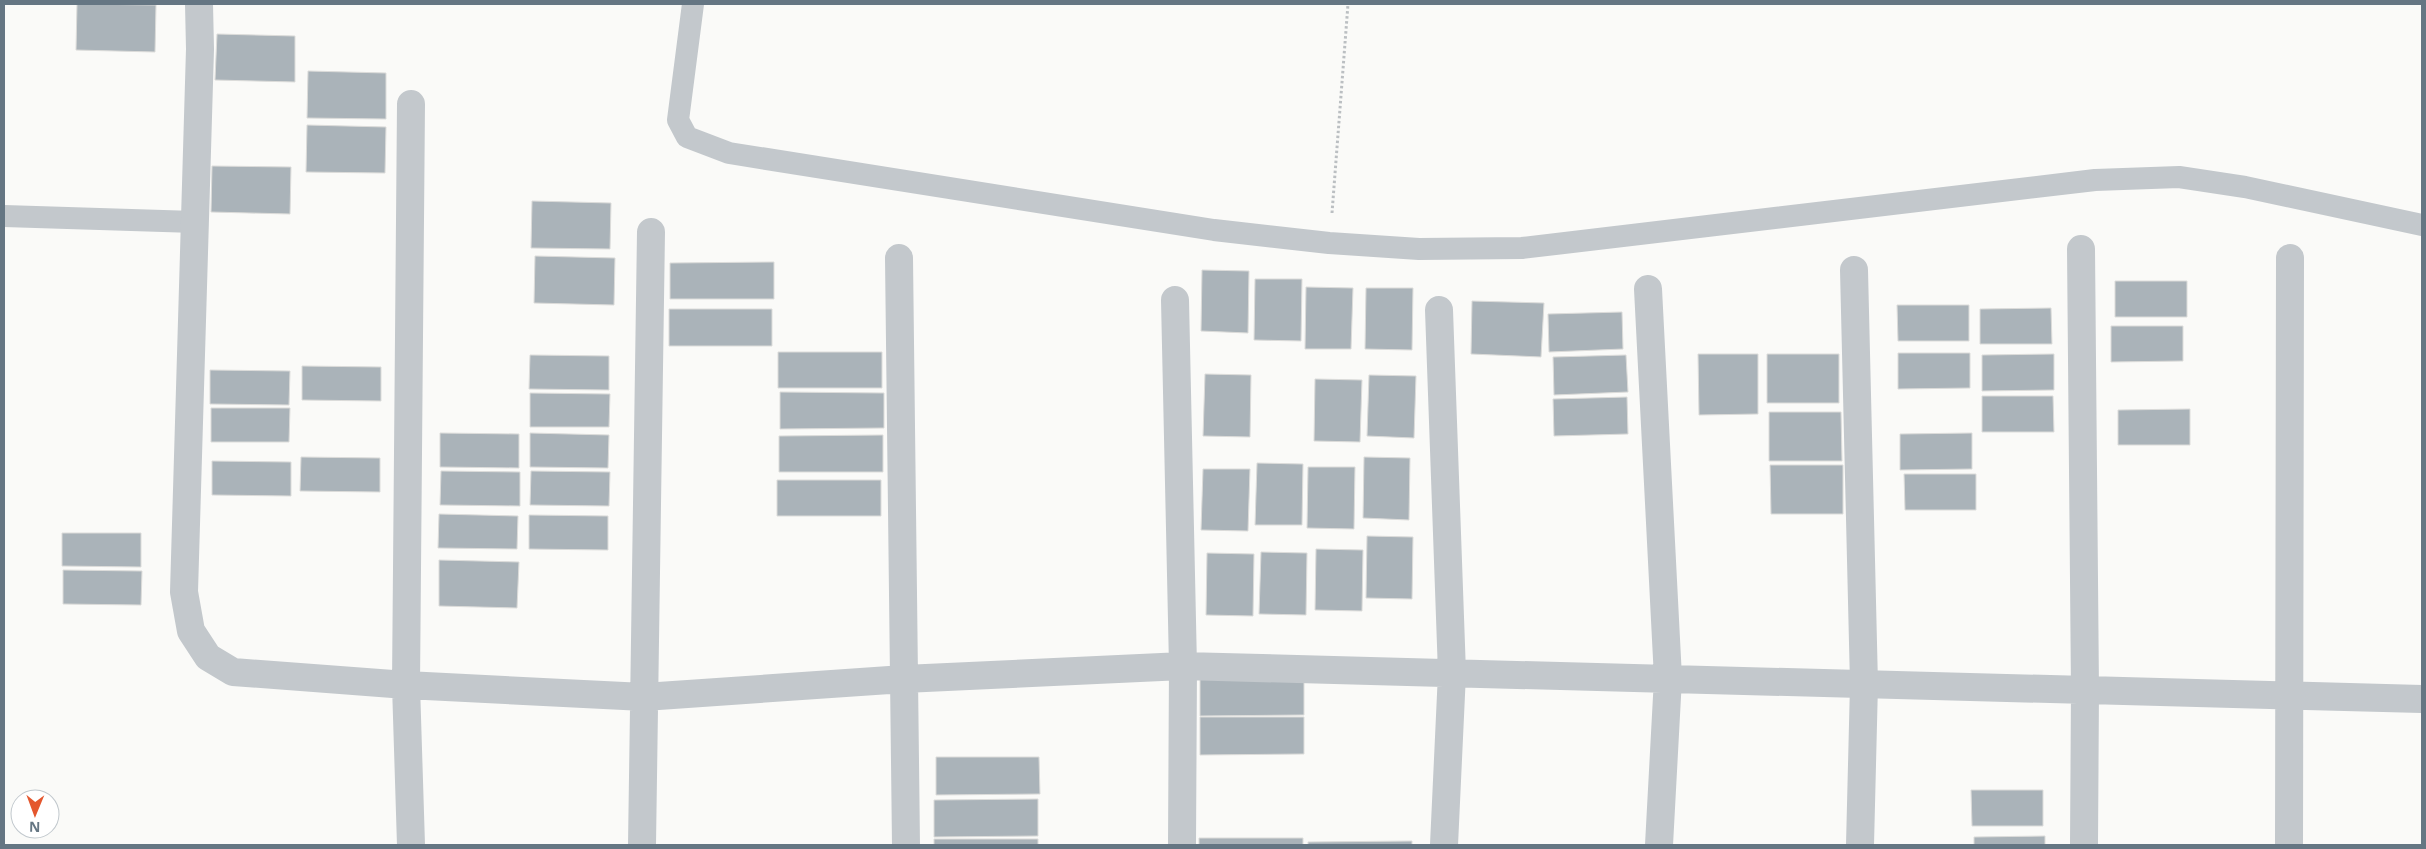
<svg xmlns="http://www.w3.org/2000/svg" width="2426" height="849" viewBox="0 0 2426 849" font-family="'Open Sans',sans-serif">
  <rect width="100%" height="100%" fill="#fafaf8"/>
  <path fill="#aab3b9" stroke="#dcdcda" d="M77,4L156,5L155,52L76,50Z
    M217,34L295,36V82L215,80Z
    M308,71L386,73V119L307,118Z
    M307,125L386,127L385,173L306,172Z
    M212,166L291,167L290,214L211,212Z
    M532,201L611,203L610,249L531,248Z
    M535,256L615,258L614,305L534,303Z
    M774,262V299H670V263Z
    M1202,270L1249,271L1248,333L1201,331Z
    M1255,279H1302L1301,341L1254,340Z
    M2115,281H2187V317H2115Z
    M1306,287L1353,288L1351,349H1305Z
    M1366,288H1413L1412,350L1365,349Z
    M1472,301L1544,303L1541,357L1471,354Z
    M1897,305H1969V341H1898Z
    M2051,308L2052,344H1980V309Z
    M669,309H772V346H669Z
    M1622,312L1623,349L1549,352L1548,314Z
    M2111,326H2183V361L2111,362Z
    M778,352H882V388H778Z
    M1898,353H1970V388L1898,389Z
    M1698,354H1758V414L1699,415Z
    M1767,354H1839V403H1767Z
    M2054,354V390L1982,391V355Z
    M530,355L609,356V390L529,389Z
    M1626,355L1628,392L1554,395L1553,357Z
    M302,366L381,367V401L302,400Z
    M210,370L290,371L289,405L210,404Z
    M1205,374L1251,375L1250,437L1203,436Z
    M1369,375L1416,376L1414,438L1367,436Z
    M1315,379L1362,380L1360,442L1314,441Z
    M780,392L884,393V428L780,429Z
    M530,393L610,394L609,427H530Z
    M1982,396H2053L2054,432H1982Z
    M1627,397L1628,434L1554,436L1553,399Z
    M211,408H290L289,442H211Z
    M2190,409V445H2118V410Z
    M1769,412H1841L1842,461H1769Z
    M440,433L519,434V468L440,467Z
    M530,433L609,435L608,468L530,467Z
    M1972,433V469L1900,470V434Z
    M883,435V472H779V436Z
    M301,457L380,458V492L300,491Z
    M1364,457L1410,458L1409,520L1363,518Z
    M212,461L291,462V496L212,495Z
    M1257,463L1303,464L1302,525H1255Z
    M1770,465H1843V514H1771Z
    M1308,467H1355L1354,529L1307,528Z
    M1203,469H1250L1248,531L1201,530Z
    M441,471L520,472V506L440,505Z
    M531,471L610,472L609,506L530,505Z
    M1904,474H1976V510H1905Z
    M777,480H881V516H777Z
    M439,514L518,516L517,549L438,548Z
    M529,515L608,516V550L529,549Z
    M62,533H141V567L62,566Z
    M1367,536L1413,537L1412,599L1366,598Z
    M1316,549L1363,550L1362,611L1315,610Z
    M1261,552L1307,553L1306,615L1259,614Z
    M1207,553L1254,554L1253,616L1206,615Z
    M439,560L519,562L517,608L439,606Z
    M63,570L142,571L141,605L63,604Z
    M1304,677V715L1200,716V678Z
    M1200,717H1304V754L1200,755Z
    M936,757H1039L1040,794L936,795Z
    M1971,790H2043V826H1972Z
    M1038,799V836L934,837V800Z
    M2045,836V845H1974V837Z
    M1199,838H1303V845H1199Z
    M934,839H1038V845H934Z
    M1412,841V845H1308V842Z"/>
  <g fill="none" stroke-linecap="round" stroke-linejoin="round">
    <path stroke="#bbbfc2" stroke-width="3" stroke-dasharray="2.5 2.5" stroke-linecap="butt" d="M1332,213L1348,4"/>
    <path stroke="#c3c8cc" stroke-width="22" d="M693,4L678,120L687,137L729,153L1214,230L1329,243L1419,249L1522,248L2095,180L2179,177L2245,187L2422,225
      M4,216L195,222"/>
    <path stroke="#c3c8cc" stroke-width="28" d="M199,4L200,49L184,592L191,631L208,657L233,672L406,685L644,697L904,679L1183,666L2422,699
      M2081,249L2085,690L2084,845
      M899,258L906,845
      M1854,270L1864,684L1860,845
      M1648,289L1668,678L1659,845
      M1175,300L1183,666L1182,845
      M1439,310L1452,673L1444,845
      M411,845L406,685L411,104
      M642,845L651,232
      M2289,845L2290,258"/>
  </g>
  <rect width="2426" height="849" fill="none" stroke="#657683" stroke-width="10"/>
  <g transform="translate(35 814) rotate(181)"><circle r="24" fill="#ffffff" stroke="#c1c8cd"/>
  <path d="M0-4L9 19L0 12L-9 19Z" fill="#e4572e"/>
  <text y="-8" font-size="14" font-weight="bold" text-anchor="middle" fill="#657683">N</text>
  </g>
</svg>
